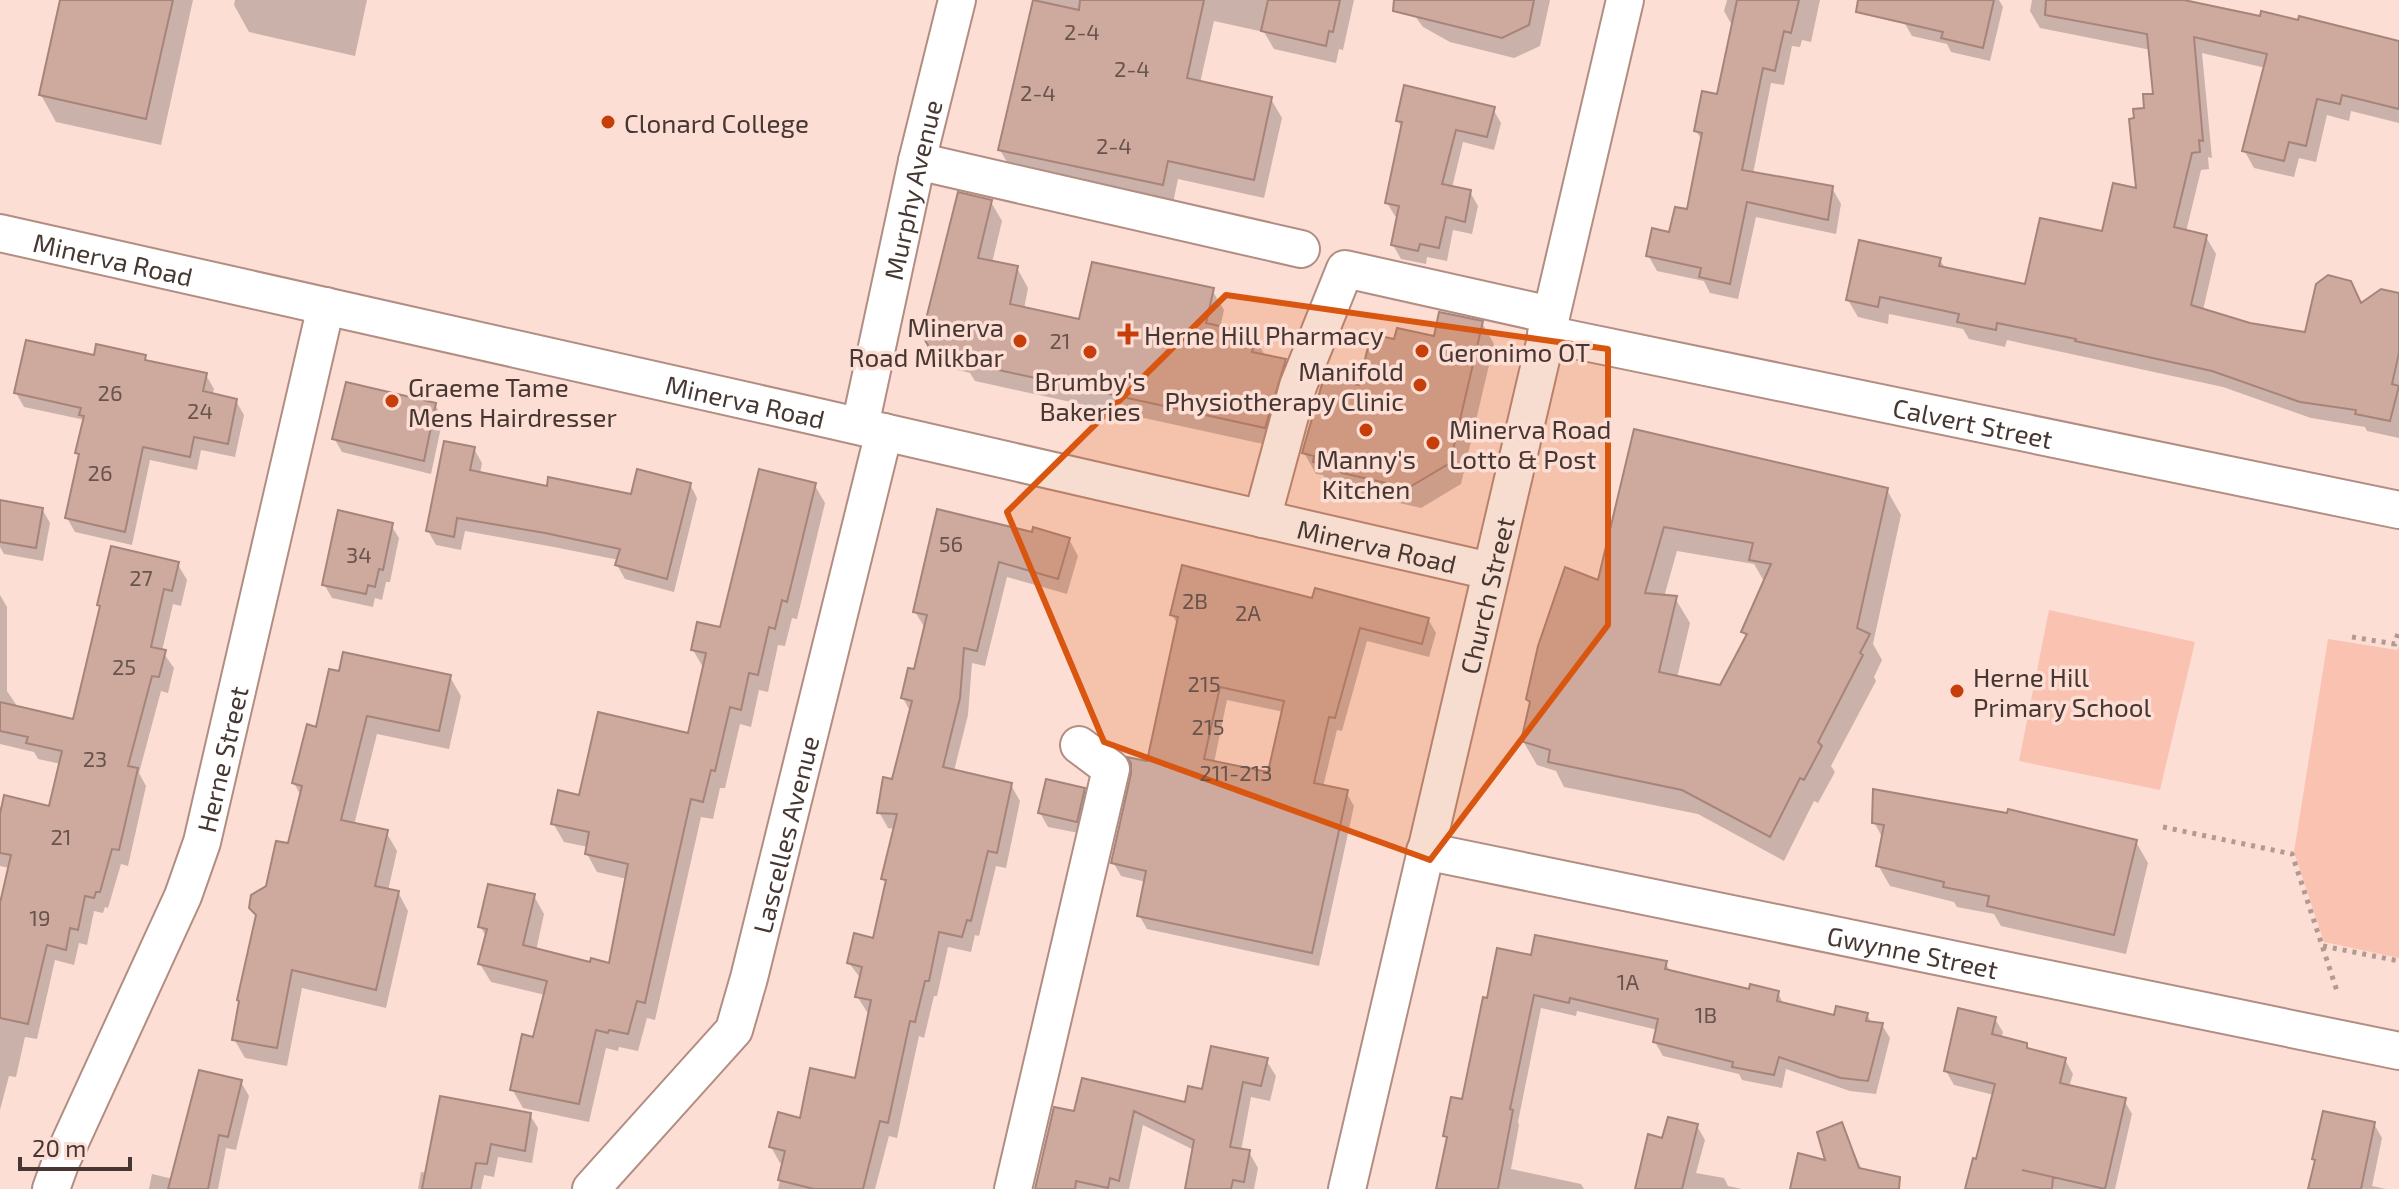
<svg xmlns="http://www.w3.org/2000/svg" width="2399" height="1189" viewBox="0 0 2399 1189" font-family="'Exo 2',sans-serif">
  <rect width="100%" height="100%" fill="#fdded4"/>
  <path fill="#fac2b1" d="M2049,610L2195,642L2160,790L2019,761Z
    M2328,639L2397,650L2399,646V958L2324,942L2294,852Z"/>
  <path fill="#0003" fill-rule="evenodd" d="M62,0H193L161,145L56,122L41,95Z
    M235,0H367L355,56L249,32L234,5Z
    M1035,0H1354L1343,50L1339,49L1336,63L1274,49L1264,32L1214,21L1200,83L1271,99L1282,118L1264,198L1178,179L1173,203L1011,169L1000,150Z
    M1403,0H1550L1540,46L1514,58L1450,42L1423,27Z
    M1727,0H1820L1811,42L1802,40L1800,47L1792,46L1784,85L1771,83L1753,174L1832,188L1841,204L1836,234L1756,217L1738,299L1710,293L1704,281L1657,271L1648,255L1671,234L1688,212L1703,142L1696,131L1719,96L1733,27L1724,11Z
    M1909,0H1999L2003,7L1990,61L1951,52L1947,44L1912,36L1904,22Z
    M2032,0H2177L2261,18L2399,43V123L2351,111L2349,121L2327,115L2316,162L2299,158L2294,177L2254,168L2244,150L2266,68L2202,53L2212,158L2208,157L2209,169L2201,170L2186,232L2206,237L2216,254L2203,310L2250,325L2306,334L2362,305L2399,295V438L2367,431L2365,427L2311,418L2223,387L2007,340L2005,347L1969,339L1963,329L1889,314L1888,324L1858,317L1848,300L1940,260L1945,268L2027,286L2103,234L2138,191L2146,109L2156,96L2151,50L2040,28L2030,11Z
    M1493,109L1501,123L1494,150L1463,142L1452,188L1470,192L1478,206L1472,234L1453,230L1447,261L1427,257L1426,264L1401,259L1393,245L1399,217L1395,216L1387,203L1402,129L1398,121Z
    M991,202L1002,221L992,263L1017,268L1028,288L1024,309L1081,321L1212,290L1224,310L1220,328L1254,336L1266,357L1285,361L1296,380L1276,447L975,381L970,373L942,366L924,335Z
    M1482,323L1494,344L1461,484L1421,508L1356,493L1352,488L1327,482L1323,475L1316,474L1304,453L1361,388L1396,341L1435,339Z
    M95,357H144L147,362L206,375L214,389L212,396L236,401L244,415L235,457L201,450L197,470L150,460L132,545L75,532L67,518L80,458L77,453L85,420L24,407L16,393Z
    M435,405L443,418L431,474L342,452L334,438Z
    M1635,431L1887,490L1901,515L1873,644L1882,660L1874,677L1876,681L1831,766L1835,772L1818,803L1814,801L1784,861L1698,814L1564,787L1556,771L1537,765L1523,741L1531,704L1528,698L1600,583ZM1677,551L1754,564L1765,583L1743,632L1747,638L1721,687L1677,678L1690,623L1675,598L1664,597Z
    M474,449L482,463L480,474L548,488L633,496L690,484L697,498L674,592L625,579L617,565L619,560L554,547L465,531L461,550L436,545L428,531Z
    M814,484L825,503L797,619L792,618L785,646L778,645L768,692L759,690L751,727L740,724L725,788H720L713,819L701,817L655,1020L647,1018L638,1051L619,1047L618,1051L606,1048L589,1122L523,1108L512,1089L535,1039L545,995L491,982L480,964L487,938L480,926L534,896L544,914L536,951L591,964L611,965L627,879L597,872L587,854L588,847L564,842L553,823L581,797L689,735L704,669L693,650L722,630Z
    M42,509L50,523L43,561L4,554L0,547V517Z
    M391,525L399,538L390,582H386L382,600L375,598L373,607L332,598L324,584Z
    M1033,534L1069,539L1078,556L1067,594L1007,577L985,666L972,663L968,715L954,771L1011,785L1020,801L1006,868L996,866L979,936L975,935L971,952L948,947L937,996H934L924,1038L919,1036L897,1138L889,1136L875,1189H778L784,1164L780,1163L771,1147L801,1120L856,1081L871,1013L867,1012L857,996L861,979L849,963L875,940L887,886L883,878L895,829L888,828L879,812L894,782L911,713L903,698L916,672L925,628L915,612Z
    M177,563L187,580L181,606L173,604L162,651L174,668L168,693L161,691L139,773L146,786L128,866L121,864L108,908L105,907L103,913L94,911L87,945L79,943L74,965L55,960L37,1039L25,1037L16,1077L9,1076L0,1110V911L10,868L0,866V807L50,808L61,764L38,759L34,752L0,744V595L7,607V691L19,709L74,722L101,609L99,605Z
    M1313,600L1428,619L1436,633L1429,657L1367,641L1342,731L1337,730L1323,787L1346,792L1354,806L1319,966L1147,929L1139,915L1146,882L1121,876L1113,862L1149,764L1178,625L1172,615ZM1227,700L1284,712L1270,775L1214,763Z
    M450,677L461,696L449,749L377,734L354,825L386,832L397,851L388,891L398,892L408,911L386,1008L302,988L287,1066L245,1058L234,1039L257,918L251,907L268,887L290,845L301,796L294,783L318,729Z
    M1084,790L1092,803L1084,834L1048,827L1040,813Z
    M2009,815L2136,842L2148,863L2126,954L2001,926L1994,914L1957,907L1954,902L1890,886L1878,865L1883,839L1874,822Z
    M1532,957L1666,963L1671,973L1750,992L1778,993L1784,1005L1835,1017L1867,1015L1872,1023L1882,1025L1890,1038L1876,1094L1850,1091L1786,1069L1782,1088L1742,1080L1739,1074L1663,1056L1655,1042L1658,1030L1577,1011L1576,1016L1541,1008L1518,1122L1519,1125L1511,1169L1581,1184L1584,1189H1438L1448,1141L1446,1136L1463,1102L1488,1000Z
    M1995,1019L2003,1032L2001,1039L2026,1045L2029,1051L2065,1060L2073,1074L2069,1087L2124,1100L2132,1114L2115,1189H1968L1977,1162L1994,1095L1954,1085L1946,1071Z
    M1266,1060L1276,1076L1270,1101L1251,1097L1241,1151L1249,1152L1258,1168L1254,1189H1187L1194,1150L1143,1125L1129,1189H1037L1076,1114L1187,1104L1203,1091Z
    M241,1082L249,1096L236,1150L226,1148L218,1189H149L152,1174L173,1179Z
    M530,1115L538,1128L532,1163L498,1157L494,1177L484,1175L481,1189H418L421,1172L427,1173Z
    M1841,1124L1867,1181L1865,1189H1792L1828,1162Z
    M2374,1124L2382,1138L2372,1186L2386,1189H2310Z
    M1697,1126L1705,1140L1696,1173L1724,1178L1728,1186L1742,1189H1637L1664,1140Z"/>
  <path fill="#cea99e" stroke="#a7847a" stroke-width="2" fill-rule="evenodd" d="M60,0H173L146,119L39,95Z
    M1033,0L1079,10L1080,0H1204L1187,78L1272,97L1254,180L1168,161L1163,185L998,150Z
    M1268,0H1340L1333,32L1329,31L1326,46L1261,31Z
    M1394,0H1534L1529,25L1502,38L1393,11Z
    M1737,0H1799L1791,33L1784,31L1775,71L1763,68L1742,170L1833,186L1828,220L1747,202L1730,284L1699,277L1701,268L1646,256L1652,228L1669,232L1675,207L1687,209L1702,133L1694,131L1702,91L1717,94Z
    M1858,0H1994L1983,48L1941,38L1943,32L1856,12Z
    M2046,0H2184L2260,16L2261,11L2298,20L2299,16L2399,41V109L2342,95L2340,104L2317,99L2306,146L2289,142L2284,161L2242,151L2267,54L2194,37L2203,141L2199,140L2200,152L2192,153L2174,227L2207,235L2191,305L2250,323L2305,332L2316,284L2328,275L2351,281L2361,303L2381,289L2399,293V353L2392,384L2399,386L2390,421L2355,414L2356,410L2300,402L2212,371L2075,341L2076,339L1997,323L1996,330L1957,322L1959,314L1880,297L1878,307L1846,300L1859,240L1941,258L1939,266L2025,284L2040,218L2102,231L2113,183L2136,188L2129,119L2134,118L2133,109L2144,108L2143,94H2153L2147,34L2045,15Z
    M1404,85L1495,107L1487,137L1456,130L1442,184L1471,190L1465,222L1446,217L1439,248L1420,244L1418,251L1391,245L1399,206L1385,203L1402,122L1396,121Z
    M958,192L992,200L978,258L1018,266L1010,304L1079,319L1092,262L1214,288L1206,323L1256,334L1252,352L1286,359L1265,428L962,362L964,355L929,347L922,335Z
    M1439,312L1483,321L1450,463L1408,488L1342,473L1343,469L1313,462L1314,456L1302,453L1324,377L1359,385L1371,334L1394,339L1397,328L1434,336Z
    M26,340L94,355L96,344L146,355L145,360L207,373L203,391L237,399L228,444L194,437L190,457L143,447L125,532L65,518L79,454L75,453L84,416L79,415L81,408L14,393Z
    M346,382L436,403L424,461L332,439Z
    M1634,429L1888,488L1857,628L1870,634L1860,653L1863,655L1818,742L1822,746L1804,780L1800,778L1770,837L1682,790L1548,762L1550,750L1521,741L1530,702L1526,699L1538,646L1565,567L1598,580ZM1664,527L1753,543L1749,560L1771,564L1741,632L1747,634L1720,685L1659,672L1677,596L1645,593Z
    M444,441L475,447L470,470L547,486L548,477L631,494L637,469L691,483L667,579L615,565L620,549L545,533L457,518L454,537L426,531Z
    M759,469L816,483L787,602L782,600L775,629L769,627L758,675L749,673L741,710L730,707L715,771L711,770L703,802L691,799L645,1003L637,1001L628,1034L609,1030L608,1033L596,1030L579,1104L510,1090L522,1034L533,1037L547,981L478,964L487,929L478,927L488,884L535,894L523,945L590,962L591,958L609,963L628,864L585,854L589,832L551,824L558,790L579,795L598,712L688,733L706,653L691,650L697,622L720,627Z
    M0,500L43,508L36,548L0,542Z
    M937,509L1032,532L1033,527L1070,538L1058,579L999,562L977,651L964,648L960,698L943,767L1012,783L997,853L988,851L971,921L967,920L962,937L939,932L929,981H925L915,1022L910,1021L888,1123L880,1121L863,1189H814L778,1180L785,1151L769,1147L778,1112L800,1118L810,1068L855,1078L871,1000L855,997L862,967L847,963L854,933L873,938L886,880L881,879L897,814L877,813L883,777L892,779L912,701L901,698L908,668L914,669L927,615L913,612Z
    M338,510L393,523L383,570L379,569L375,587L368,585L366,594L322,585Z
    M111,546L179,562L172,591L164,589L151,647L166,650L159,677L152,676L128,766L138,768L119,850L112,849L100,892H96L94,898L85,896L78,930L70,928L66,950L47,945L28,1024L0,1018V903L11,855L0,853V814L4,795L49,806L62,751L26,743L28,737L0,731V702L73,719L100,606L97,605Z
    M1182,565L1312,598L1315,588L1429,618L1422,644L1360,628L1335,718L1329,717L1314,783L1348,790L1312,953L1137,916L1146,871L1111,863L1131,774V763L1127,757L1147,761L1178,617L1170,615ZM1220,687L1284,701L1268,772L1204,759Z
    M343,652L451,675L439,731L367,716L341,820L388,830L375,886L399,891L376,990L292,970L277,1048L232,1040L239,1001L237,1000L256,915L249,908L251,895L266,886L276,841L288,843L302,786L292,783L307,724L316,727L329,669L339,671Z
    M1046,779L1085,788L1077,822L1038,813Z
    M1873,789L2007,813L2008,809L2137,840L2114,935L1987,906L1989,896L1943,887L1944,882L1876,866L1884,825L1872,823Z
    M1535,935L1667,961L1665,969L1749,989L1750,984L1779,991L1777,1001L1834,1015L1836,1006L1868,1013L1866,1021L1883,1023L1868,1081L1841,1078L1779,1057L1774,1075L1732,1067L1733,1062L1653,1042L1658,1019L1570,998L1569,1003L1534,995L1510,1109L1513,1110L1498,1189H1436L1447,1137L1443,1136L1451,1097L1462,1099L1483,997L1487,998L1497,948L1531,955Z
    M1958,1008L1996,1017L1992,1034L2027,1043V1048L2066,1058L2060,1083L2126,1098L2105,1189L2022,1170L2053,1177L2052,1189H1965L1973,1158L1976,1159L1995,1084L1944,1071Z
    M1211,1046L1268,1058L1261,1086L1243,1082L1230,1147L1250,1150L1244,1182L1233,1180L1231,1189H1185L1194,1140L1134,1111L1119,1181L1110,1178L1108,1188L1076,1181L1075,1189H1035L1054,1107L1074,1111L1082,1078L1185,1102L1188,1086L1202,1089Z
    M199,1070L242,1080L228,1137L219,1135L208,1189H168Z
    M440,1096L531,1113L525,1151L491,1144L487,1164L476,1163L471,1189H422Z
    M2323,1111L2375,1122L2361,1189H2308L2315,1160L2312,1159Z
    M1668,1117L1698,1124L1682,1189H1635L1648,1134L1662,1138Z
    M1842,1122L1859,1168L1900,1177L1899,1189H1790L1798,1153L1825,1160L1817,1132Z"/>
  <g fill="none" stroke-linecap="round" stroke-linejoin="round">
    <g stroke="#b18d82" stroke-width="40">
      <g id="minor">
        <path d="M917,161L1301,249"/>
        <path id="s1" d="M0,233L805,414L1490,571"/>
        <path id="s2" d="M1546,334L2399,510"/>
        <path id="s3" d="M860,426L917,161L957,0"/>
        <path d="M1262,519L1298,386L1345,269L1551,315"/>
        <path id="s4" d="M1425,851L2399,1051"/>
        <path id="s5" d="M51,1189L60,1164L183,896L202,842L326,306"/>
        <path id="s6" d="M591,1189L734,1030L749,978L884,432"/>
        <path d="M1013,1189L1111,769L1079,745"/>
        <path id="s7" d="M1347,1189L1625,0"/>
      </g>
    </g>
    <path stroke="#b29992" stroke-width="5" stroke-dasharray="4 6" stroke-linecap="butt" d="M2352,637L2395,644L2399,629
      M2163,827L2292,854L2338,994
      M2323,946L2399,961"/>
    <use href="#minor" stroke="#fff" stroke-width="36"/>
  </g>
  <path fill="#d85610" fill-opacity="0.2" stroke="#d85610" stroke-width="6" stroke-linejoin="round" d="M1226,295L1608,349V625L1430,860L1104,742L1007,512Z"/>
  <g fill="#c63e0a" stroke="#fdded4" stroke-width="3">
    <circle cx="608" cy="122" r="8"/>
    <path d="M1124 322h8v8h8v8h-8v8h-8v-8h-8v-8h8z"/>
    <circle cx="1020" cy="341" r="8"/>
    <circle cx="1422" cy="351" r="8"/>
    <circle cx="1090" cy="352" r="8"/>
    <circle cx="1420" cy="385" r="8"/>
    <circle cx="392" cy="401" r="8"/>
    <circle cx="1366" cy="430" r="8"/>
    <circle cx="1433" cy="443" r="8"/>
    <circle cx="1957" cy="691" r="8"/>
  </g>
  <g text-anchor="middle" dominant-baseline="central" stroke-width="7" stroke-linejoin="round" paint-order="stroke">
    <g font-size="22" fill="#68544d">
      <text x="1082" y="31">2-4</text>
      <text x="1132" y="68">2-4</text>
      <text x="1038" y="92">2-4</text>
      <text x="1114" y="145">2-4</text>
      <text x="1060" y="340">21</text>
      <text x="110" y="392">26</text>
      <text x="200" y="410">24</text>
      <text x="100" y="472">26</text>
      <text x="951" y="543">56</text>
      <text x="359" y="554">34</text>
      <text x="141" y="577">27</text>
      <text x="1195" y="600">2B</text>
      <text x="1248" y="612">2A</text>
      <text x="124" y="666">25</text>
      <text x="1204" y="683">215</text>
      <text x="1208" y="726">215</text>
      <text x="95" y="758">23</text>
      <text x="1236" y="772">211-213</text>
      <text x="61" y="836">21</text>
      <text x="40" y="917">19</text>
      <text x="1628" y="981">1A</text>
      <text x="1706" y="1014">1B</text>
    </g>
    <g font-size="26" fill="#463732" stroke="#fdded4" text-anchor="start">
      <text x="624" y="122">Clonard College</text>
      <text x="1004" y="326" text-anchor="end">Minerva<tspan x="1004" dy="30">Road Milkbar</tspan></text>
      <text x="1144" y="334">Herne Hill Pharmacy</text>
      <text x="1438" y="351">Geronimo OT</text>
      <text x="1404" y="370" text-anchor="end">Manifold<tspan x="1404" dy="30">Physiotherapy Clinic</tspan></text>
      <text x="1090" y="380" text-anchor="middle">Brumby's<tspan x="1090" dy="30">Bakeries</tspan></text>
      <text x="408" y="386">Graeme Tame<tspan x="408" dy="30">Mens Hairdresser</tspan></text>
      <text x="1449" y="428">Minerva Road<tspan x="1449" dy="30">Lotto &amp; Post</tspan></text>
      <text x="1366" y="458" text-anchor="middle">Manny's<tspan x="1366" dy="30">Kitchen</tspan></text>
      <text x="1973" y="676">Herne Hill<tspan x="1973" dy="30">Primary School</tspan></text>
    </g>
    <g font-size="26" fill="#463732" stroke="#fdded4">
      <text stroke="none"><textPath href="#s3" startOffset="242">Murphy Avenue</textPath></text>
      <text stroke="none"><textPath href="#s1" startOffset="116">Minerva Road</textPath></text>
      <text stroke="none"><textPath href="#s1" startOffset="764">Minerva Road</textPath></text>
      <text stroke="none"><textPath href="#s2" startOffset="436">Calvert Street</textPath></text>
      <text stroke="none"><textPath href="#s1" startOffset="1412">Minerva Road</textPath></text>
      <text stroke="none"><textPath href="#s7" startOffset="610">Church Street</textPath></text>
      <text stroke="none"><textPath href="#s5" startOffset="464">Herne Street</textPath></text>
      <text stroke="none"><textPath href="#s6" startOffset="416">Lascelles Avenue</textPath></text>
      <text stroke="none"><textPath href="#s4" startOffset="498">Gwynne Street</textPath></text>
    </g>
  </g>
  <path d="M20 1157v12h110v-12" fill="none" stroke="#463732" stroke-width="4"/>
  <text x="32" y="1157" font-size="24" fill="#463732" stroke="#fdded4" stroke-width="6" paint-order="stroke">20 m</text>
</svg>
